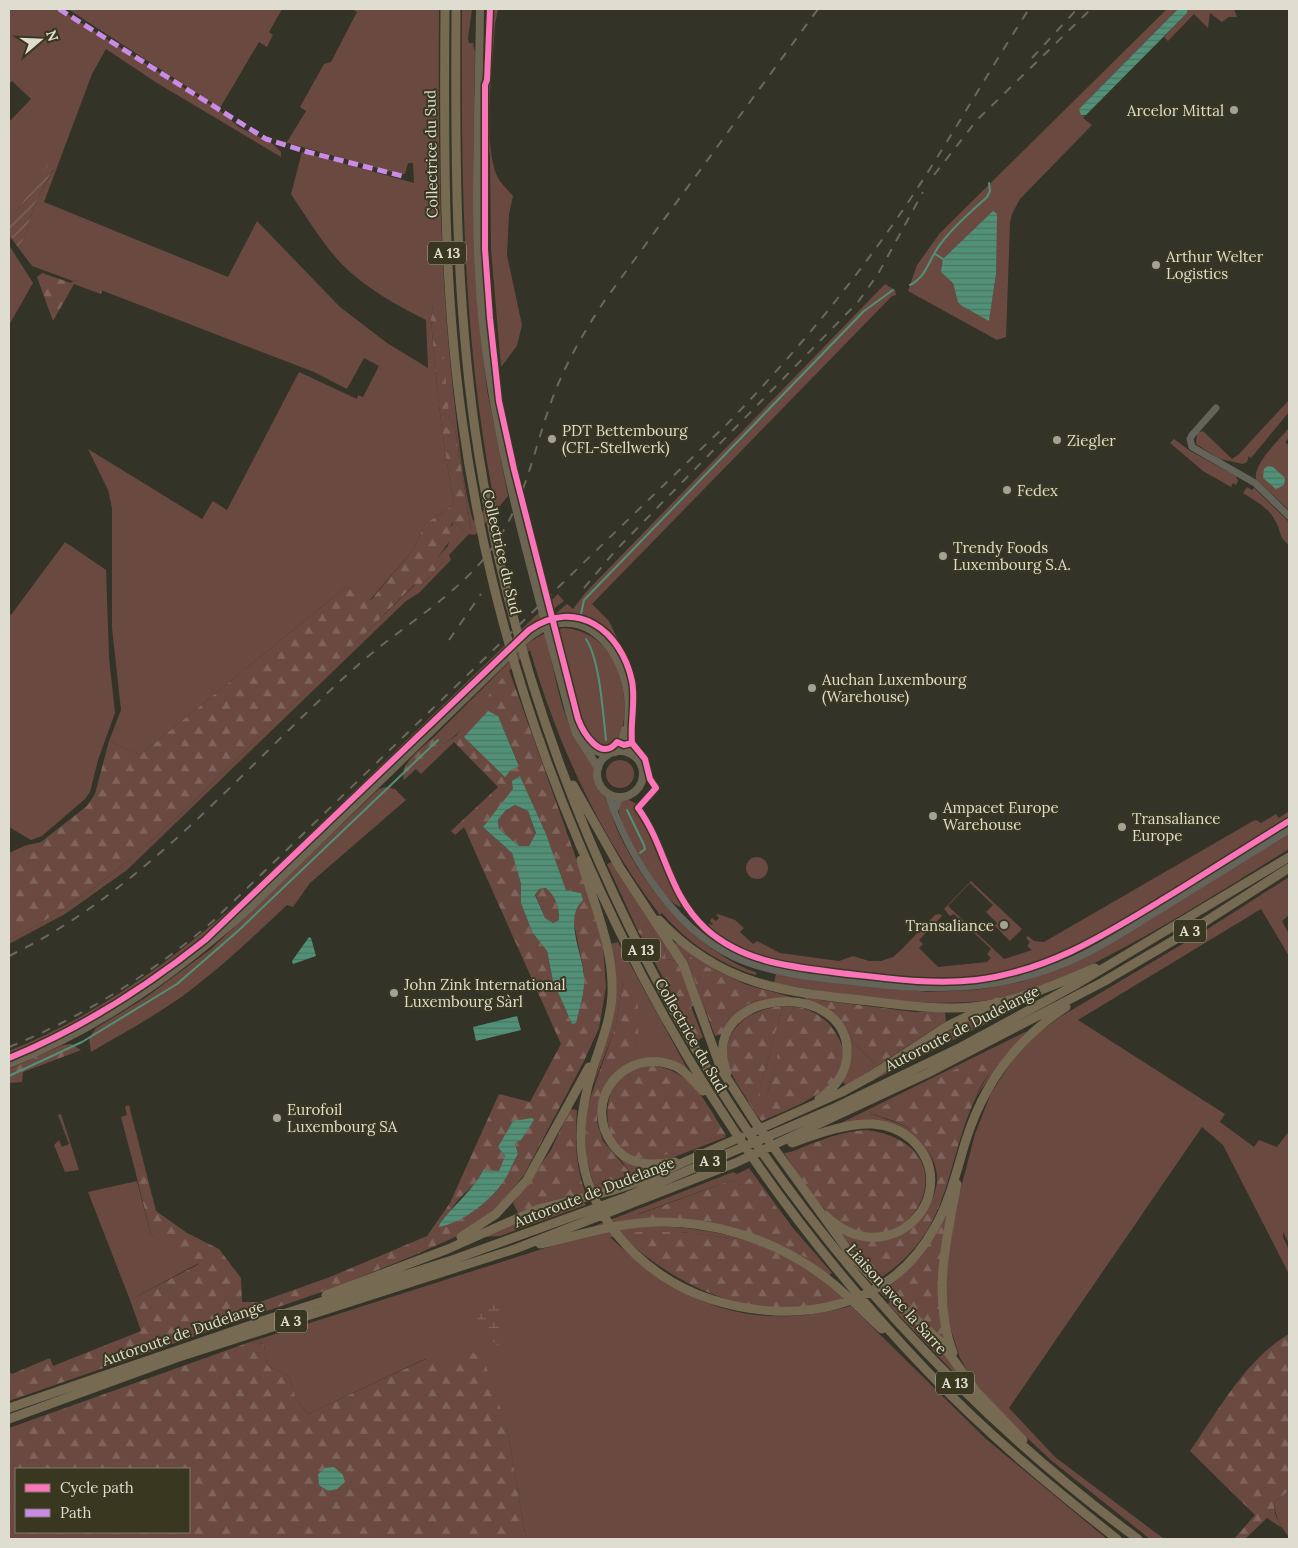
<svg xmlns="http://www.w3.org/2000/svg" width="1298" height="1548" viewBox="0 0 1298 1548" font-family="Lora,serif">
  <defs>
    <pattern id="forest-firs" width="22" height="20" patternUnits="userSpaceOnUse" patternTransform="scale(1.25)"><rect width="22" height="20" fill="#6a4a40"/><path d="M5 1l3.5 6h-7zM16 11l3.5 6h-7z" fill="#7f645b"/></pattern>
    <pattern id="wetland-marsh" width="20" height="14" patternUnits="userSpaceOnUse" patternTransform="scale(1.25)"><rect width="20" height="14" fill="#6a4a40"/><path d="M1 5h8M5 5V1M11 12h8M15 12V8" fill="none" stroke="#7f645b"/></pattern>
    <pattern id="garden-furrows" width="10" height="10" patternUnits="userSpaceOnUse" patternTransform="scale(1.25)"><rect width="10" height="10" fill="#6a4a40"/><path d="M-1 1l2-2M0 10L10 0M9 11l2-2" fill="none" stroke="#7f645b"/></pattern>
    <pattern id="water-rules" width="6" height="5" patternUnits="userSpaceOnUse" patternTransform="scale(1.25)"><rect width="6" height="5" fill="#519177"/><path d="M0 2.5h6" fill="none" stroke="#4c7563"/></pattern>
  </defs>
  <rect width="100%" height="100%" fill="#343327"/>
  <path fill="#6a4a40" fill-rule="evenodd" d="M9,9H59L219,110L239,127L273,144L281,152V157L157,83L106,49L92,74L44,202L228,277L257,221L340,307L387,343L428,368L426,320C390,302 353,281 328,248C315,231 303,212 291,194L302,152L414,183L413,163H408L405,174L395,173L267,137L287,142L306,111L300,107L324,64L331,62L357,12L352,9H439C438,136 439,264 453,390C458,432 462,482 473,521L494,500C462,338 461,173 462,9H472L468,39L469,43H473L475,52L473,169L480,333L487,390L508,496L475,535L469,534L449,555L451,560L419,593L406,601L127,870L65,914L9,944V940C102,894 168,826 241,755C299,698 357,641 415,585H421L444,561L438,557L448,546L453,522L467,532L471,529L454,422L450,421L433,304L431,319C436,382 442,442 454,503L452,506L425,524L413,550L370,600L346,587L140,755L109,741L121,710L112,628V508L108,490L88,449L202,519L213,501L227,510L299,372L357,399L358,395L363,397L379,366L364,358L347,389L314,372L75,280L73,281L32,266L20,250L35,204L53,170L47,166L19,208L9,219V122L31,99L12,81L9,84Z
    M68,9H282L269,32L273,35L267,47L259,42L220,108Z
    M488,9H498L495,24C493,66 483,131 495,171C498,181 507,189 513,196L509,214L507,255L522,325L517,346L501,367L491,249L490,153H484C482,176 485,201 485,225C487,307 495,389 514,469L512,470C482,343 481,215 482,85L485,80Z
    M1167,9H1178L1079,109L1083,116L1086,115L1083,118L1092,125L1020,199L1012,214L1010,223L1006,337L997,340L908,291L917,265L940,233ZM995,212L996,274L989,320C966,308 960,310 953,283Z
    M1187,9H1234L1237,17H1229L1222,22L1210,13L1208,28L1194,14L1168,41L1164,37L1187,13Z
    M9,245L33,283L9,325Z
    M885,284L895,290L896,295L892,296L592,604L609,621L618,640L589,621L562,616L549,619L567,604L573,609L586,592Z
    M1289,400V412L1251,458L1249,456L1247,462L1243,464L1220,459L1196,444L1197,433L1203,431L1232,459L1239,454Z
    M1289,428V438L1285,442L1289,446V510L1256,479C1253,464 1279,440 1289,428Z
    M1174,439L1190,451L1236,476L1238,481L1236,485L1233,483L1231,487L1203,471L1170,443Z
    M1247,487L1252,490L1254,488L1289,522V545C1278,536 1282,533 1276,522C1269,508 1256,501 1243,493Z
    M65,542L106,570L109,657L115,713L98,760L90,792L85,799L42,836L31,840L9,827V614L11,615Z
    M558,594L564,601L528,628L503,652L204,939C143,986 81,1027 9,1056V1051C98,1015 172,961 243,898Z
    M563,628C619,631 634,697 619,743C612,745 607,750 598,747C574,738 562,660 556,636L546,639C554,667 558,700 570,727C575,742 588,751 593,766C595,772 594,779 597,784C599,789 603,792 605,797C611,810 614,824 620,836C647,892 698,952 757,973L755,975C718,963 688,943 662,913L660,915C600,836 558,746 530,650C497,677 479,721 444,744L436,735L528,643L543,634Z
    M606 774a14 14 0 1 1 28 0a14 14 0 1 1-28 0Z
    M386,787L395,789L406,800L310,883L293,907L287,905C256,934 226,963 192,989C161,1013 125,1032 91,1052L89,1038L96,1028L145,998L211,949L379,789Z
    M627,799L637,804V808L661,855L681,907C663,903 617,824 618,805L622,800Z
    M1289,811V826C1247,852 1206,877 1164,903C1110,936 1060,968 997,980C953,989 906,984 862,979C824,975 786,972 750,960C735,955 704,943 709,923L711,925L713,924L710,921L712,918L716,921L719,918L716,915L718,914L735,920L744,928L740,932L753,944L757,941L780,953L839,961L853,956L869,961H881L893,957L902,949L935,915L940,914L942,916L919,940L923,944L919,948L938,967L987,962L991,958L987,954L991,949L954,914L950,916L944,909L971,881L1022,929L1010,941L995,926L997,923L986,912L993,905L970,883L948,906L1004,959L1032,950L1027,946L1030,942L1026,938L1028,936L1034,941L1044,942L1253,821L1256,820L1261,823L1276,814L1279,818Z
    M1289,834V849C1234,883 1180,918 1123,948C1080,971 1038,992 989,1000C926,1009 837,994 774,983L776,974L928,992L976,990L1021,982L1060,969L1105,947Z
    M746 868a11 11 0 1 1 22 0a11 11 0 1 1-22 0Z
    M612,862L677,961L666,959L664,947L646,925L638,931L607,864Z
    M1289,877V915L1282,921L1289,934V956L1261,909L1078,1020L1225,1114L1220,1122L1254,1147L1259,1140L1277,1147L1289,1131V1243L1283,1232V1237L1289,1250V1274L1223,1145L1202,1127L1009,1408L1055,1457L1164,1539H1150L1052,1461L1024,1435L979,1388L968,1372L960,1358L946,1314V1266L957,1203L975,1134L991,1093L1018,1052L1033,1037L1060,1017L1206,930Z
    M678,941L716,970L747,985L791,997L774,999L723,1034L730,1014L754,1001L781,996L753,988L709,970L689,956L687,959L700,992L713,1036L692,976L675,944Z
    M618,942L688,1070L672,1061L617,1072L603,1090L614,1066L638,1044L623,982L616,1025L593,1086C607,1036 624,997 610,944Z
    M802,997L826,1001L820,1003L821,1005L844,1023L853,1042L877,1066L900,1052L905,1060L962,1022L1030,999L1031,1001L852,1091L842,1081C868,1042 834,1015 802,997Z
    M783,1006L794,1007L786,1022L781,1062L775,1066L766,1098L760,1099V1087Z
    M1027,1031L1002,1060L976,1097L996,1060L870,1113C883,1119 899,1122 911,1130C930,1143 940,1172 933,1193C933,1165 930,1154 910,1133L841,1123Z
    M129,1105L145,1168L140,1164L137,1165L135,1170L121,1117L127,1115L125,1107Z
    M61,1114L79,1170L65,1172L54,1145L59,1140L62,1147L69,1144L58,1115Z
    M725,1135L726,1137L659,1163L634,1157L661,1156L695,1142Z
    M617,1155L629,1163L651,1168L652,1171L597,1191L594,1185L632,1175Z
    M749,1168L793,1228L832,1273L828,1276L781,1247L741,1186L732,1180L638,1214L640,1220L592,1227L733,1172L737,1174Z
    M137,1181L151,1235L199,1263L130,1300L88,1192Z
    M584,1202L586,1205L500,1236L484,1237C517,1221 549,1209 584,1202Z
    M646,1226C684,1226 712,1231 748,1240L680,1232L624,1238L610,1237C683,1306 752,1333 851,1306L986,1439L1107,1539H526L507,1427L441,1365L425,1359L308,1414L296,1399L289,1376L267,1365L264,1344L250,1342L542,1249L594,1234Z
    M891,1301L930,1334L963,1377L960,1379L888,1304Z
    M1289,1491V1537C1280,1526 1275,1516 1274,1502Z"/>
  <path fill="url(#forest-firs)" fill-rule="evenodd" d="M42,273L71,283L75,280L102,290L101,294L74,284L53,321L37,277Z
    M433,304H438L450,421L454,422L471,530L467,532L453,522L451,525L456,532L438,557L444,561L421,585H414C357,642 299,698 241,755C168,826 102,894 9,940V853L24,846L41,842L87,806L95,794L109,741L140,755L346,587L371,600L413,550L425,524L452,506L454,503C442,442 436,382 431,319Z
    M509,670L592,903L603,946L606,987L599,1028L584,1061L524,1175L499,1206L478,1224L455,1237L415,1255L333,1288L9,1401V1372L12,1374L50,1358L53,1366L141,1331L130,1300L199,1264L151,1235L135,1170L137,1165L140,1164L145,1168L156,1211L187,1233L219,1249L241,1278L242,1302H260L330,1277L427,1236L450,1203L499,1094L530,1102L561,1044L464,827L455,835L451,831L498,787L454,742L421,774L416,769L404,780C398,763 425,746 436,735L444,744L456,736ZM498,716L519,765L510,771ZM520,776L546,834L566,890L581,893L573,919L584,972L572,1024L553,981L547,951L532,932L521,903V884L512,853L483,827L514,789ZM532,1118L521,1139L515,1143L518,1154L491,1196L440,1221C451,1214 451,1208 458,1200C468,1189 477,1185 483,1170L499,1172L506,1156Z
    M515,805L528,811L536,834L529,846H519L499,829L498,820L505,811Z
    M547,888C556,897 559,906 559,920L553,923L545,918L535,894L539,889Z
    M646,925L664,947L666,959L677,961L695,1004L691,1007L703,1037L697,1041L638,931Z
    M689,956C717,975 747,987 780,994L781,997L754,1001L730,1014L723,1034L715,1036L687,959Z
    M630,978L638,1005V1044L614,1067L598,1105L597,1122L603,1141L632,1175L594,1185L587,1161L585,1136L587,1107L616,1025L623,982Z
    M826,1001L915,1012L945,1011L946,1021L877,1066L853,1042L844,1023L821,1005L820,1003Z
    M783,1006L760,1087V1098H766L775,1066L781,1062L777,1057L786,1022L794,1007C808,1007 825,1017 833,1029C870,1081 799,1105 762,1121C756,1117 750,1104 745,1096C737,1084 727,1069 727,1054C726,1023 757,1008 783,1006Z
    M71,1044L81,1050L23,1072L22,1082L9,1083V1069L63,1045Z
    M982,1056L997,1060C990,1072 981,1084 976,1097C944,1166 952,1232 880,1278L835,1228C850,1235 863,1241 879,1241C908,1241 934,1209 937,1182C939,1164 925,1142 912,1131C902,1122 883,1118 870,1113Z
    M650,1065C693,1070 705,1102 726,1135L696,1142L695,1146C677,1151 654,1161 635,1157C603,1150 599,1096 622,1077C630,1070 641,1068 650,1065Z
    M570,1109L577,1110C575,1139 575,1167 586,1194L538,1205L518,1213L513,1203L551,1150Z
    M867,1130C972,1145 916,1259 851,1229C821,1215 802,1179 784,1153C795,1152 803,1146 814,1143C831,1136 848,1131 867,1130Z
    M752,1176L811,1254L808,1258L759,1237L640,1220L637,1215L732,1180L741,1186Z
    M949,1207L944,1339L888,1287C918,1263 933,1242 949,1207Z
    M632,1232H680L748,1240L782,1255L813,1272L844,1299C833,1302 822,1306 811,1308C740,1316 675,1284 624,1238Z
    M1289,1334V1491L1274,1502L1275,1514L1282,1528L1267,1518L1245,1539H1234L1255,1515L1190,1451C1218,1411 1246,1359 1289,1334Z
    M250,1342L264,1344L267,1365L289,1376L296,1399L308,1414L426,1359L441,1365L473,1352L486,1366L507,1427L526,1539H9V1428ZM16,1469H189V1532H16Z"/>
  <path fill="url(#wetland-marsh)" d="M481,1303H497L500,1306L501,1345L498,1346C488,1336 468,1318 481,1303Z"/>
  <path fill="url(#garden-furrows)" d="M47,165L53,169L35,204L20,250L9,235V219L19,208Z"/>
  <path fill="url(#water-rules)" fill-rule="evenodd" d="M1178,9H1187V13L1086,115H1081L1079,109Z
    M993,211L997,214L996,274L989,321L962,306L958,302L953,283L941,272L943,259Z
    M1268,466L1273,467L1285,478L1284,485L1276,489L1263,478L1264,469Z
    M488,711L498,716L519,766L510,771L505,777L464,737Z
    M520,776L546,834L566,890L581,893L583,900C562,920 585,956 584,981C584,995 579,1010 576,1023L572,1024L553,981L547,951L532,932L521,903V884L512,853L483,827L513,789L512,781ZM515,805L528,811L536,833L529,846H519L499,829L498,820L505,811ZM546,888C556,897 559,906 559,920L553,923L545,918L535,895L539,889Z
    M309,937L311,938L316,956L293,964L292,961Z
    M517,1016L521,1030L476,1041L473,1027Z
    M532,1118L534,1120L521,1140L515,1143L518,1154C513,1161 511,1169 507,1176C494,1198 465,1222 439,1227C439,1219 477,1187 483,1170L499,1171L505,1156L498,1147L513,1121Z
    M334,1467L343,1475L345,1482L337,1489L328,1491L319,1485L318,1474L325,1468Z"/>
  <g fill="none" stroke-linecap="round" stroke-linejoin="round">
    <path stroke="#519177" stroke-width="2" d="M935,254L943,259
      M910,285C928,276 929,257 942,242C955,225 972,211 987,197L990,191L989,183
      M581,614L584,600L864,311L893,290
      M586,639C600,660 603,714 606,740
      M627,810L644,845L645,849L640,853
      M9,1076L82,1042L177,984L238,931L438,740"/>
    <path stroke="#64645b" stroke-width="7" d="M1216,408L1192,435L1190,439L1192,447L1255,483L1289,516
      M608,794C629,859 679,937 746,962C784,976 826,978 866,983C932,991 995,991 1058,966C1094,952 1125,931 1158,911C1202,884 1245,857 1289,830
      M614,811L620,797"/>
    <path stroke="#6d6554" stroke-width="8" d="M480,9C479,117 472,227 484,334C499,464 537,589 570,715L576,733L598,768
      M586,747L607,755
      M597 774a23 23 0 1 1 46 0a23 23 0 1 1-46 0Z
      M615,752L621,744L625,730
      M9,1064C103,1027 177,973 252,906L524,641C532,635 540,628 550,625C595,612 623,657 628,695C630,714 626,733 629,753"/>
    <path stroke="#766a53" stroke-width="9" d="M445,9C444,146 443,283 462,419C511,777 679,1112 927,1371C986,1433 1051,1487 1117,1539
      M456,9C455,158 455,307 479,456C548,885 788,1281 1138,1539
      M573,785L620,868L683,964L721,1069L755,1122L852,1256L884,1290L940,1341L976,1391L1023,1440
      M581,860C594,905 614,948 612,995C611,1014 605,1032 599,1050C584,1092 573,1138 588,1182C606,1236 655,1281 710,1299C794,1326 889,1311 935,1227C950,1201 957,1169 966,1140C984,1083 1016,1039 1066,1007
      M659,920C721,986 785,992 870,1001C903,1005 939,1010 972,1007C1016,1003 1056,984 1095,968
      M727,1073C695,987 851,976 847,1055C846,1075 834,1088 819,1099
      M755,1131L842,1092L871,1076L947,1026L997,1002
      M792,1143C817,1134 846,1123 873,1124C887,1125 901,1130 912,1140C967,1193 889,1278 825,1215
      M675,1162C651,1166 628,1166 613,1145C580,1101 625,1045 675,1066C686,1071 694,1082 703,1091
      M461,1237L496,1214L527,1180L589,1067
      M540,1244C573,1237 605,1226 640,1223C705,1217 774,1238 826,1278C846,1293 863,1312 882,1329
      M326,1295L448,1249L538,1209L611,1191L641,1181L741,1137
      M953,1353C932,1298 946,1240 957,1184
      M9,1408L274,1317L455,1259L626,1197L832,1109L961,1047L1077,984L1289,857
      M9,1419L176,1358L515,1249L735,1163L928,1073L1103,982L1203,923L1289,868"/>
    <path stroke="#6a685f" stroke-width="2" stroke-dasharray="9 9" stroke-linecap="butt" d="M1032,58L1077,9
      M934,175L977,120L1091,9
      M584,588L616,550L858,302L878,274L923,192
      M449,640L481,594
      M9,956C148,889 244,766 358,665C404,624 463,593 497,541C525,499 534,451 550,405C563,368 583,333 605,300L818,9
      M9,1047C83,1017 151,974 212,922L727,424C794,355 855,281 909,201C951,138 988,72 1029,9"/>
    <path stroke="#ca8be6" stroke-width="5" stroke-dasharray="10 5" stroke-linecap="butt" d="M59,9L266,139L308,152L406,177"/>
    <g stroke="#3a3721" stroke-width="9">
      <path id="cycleway" d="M490,9L487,80L485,85V249L490,318L499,401L514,469L578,719C583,732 601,763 617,742L624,745L632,743
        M9,1058C80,1029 145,988 205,940L529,630C576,597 621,630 632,681C636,702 630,722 632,743L645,759L650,779L656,788L638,808C667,848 667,893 706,929C744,963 793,967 840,973C885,978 931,985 976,980C1049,971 1106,934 1167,897C1208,872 1248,846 1289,821"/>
    </g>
    <use href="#cycleway" stroke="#fb73b8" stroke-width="6"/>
  </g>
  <g fill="#a2a295" stroke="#3a3721" stroke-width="2">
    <circle cx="1234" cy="110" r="5"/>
    <circle cx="1156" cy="265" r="5"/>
    <circle cx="552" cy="439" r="5"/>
    <circle cx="1057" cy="440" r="5"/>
    <circle cx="1007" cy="490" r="5"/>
    <circle cx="943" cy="556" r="5"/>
    <circle cx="812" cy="688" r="5"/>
    <circle cx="933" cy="816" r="5"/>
    <circle cx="1122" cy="827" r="5"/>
    <circle cx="1004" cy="925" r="5"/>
    <circle cx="394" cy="993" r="5"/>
    <circle cx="277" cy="1118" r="5"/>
  </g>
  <g text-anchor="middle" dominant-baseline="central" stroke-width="4" stroke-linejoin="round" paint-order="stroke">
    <g fill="#3a3721" stroke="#adab9c" stroke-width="1">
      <rect x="428" y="241.5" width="38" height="23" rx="4"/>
      <rect x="1174" y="919.5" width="32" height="23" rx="4"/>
      <rect x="622" y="938.5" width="38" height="23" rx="4"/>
      <rect x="694" y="1149.5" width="32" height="23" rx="4"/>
      <rect x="275" y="1309.5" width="32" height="23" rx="4"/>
      <rect x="936" y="1371.5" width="38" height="23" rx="4"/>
    </g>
    <g font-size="14" font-weight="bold" fill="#deddd0">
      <text x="447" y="253">A 13</text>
      <text x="1190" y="931">A 3</text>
      <text x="641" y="950">A 13</text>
      <text x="710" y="1161">A 3</text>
      <text x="291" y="1321">A 3</text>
      <text x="955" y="1383">A 13</text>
    </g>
    <g font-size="15" fill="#deddd0" stroke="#3a3721" text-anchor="start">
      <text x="1224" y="110" text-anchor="end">Arcelor Mittal</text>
      <text x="1166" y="256">Arthur Welter<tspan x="1166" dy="17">Logistics</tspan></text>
      <text x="562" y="430">PDT Bettembourg<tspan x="562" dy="17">(CFL-Stellwerk)</tspan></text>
      <text x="1067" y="440">Ziegler</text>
      <text x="1017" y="490">Fedex</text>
      <text x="953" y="547">Trendy Foods<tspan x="953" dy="17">Luxembourg S.A.</tspan></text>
      <text x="822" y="679">Auchan Luxembourg<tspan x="822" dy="17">(Warehouse)</tspan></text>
      <text x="943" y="807">Ampacet Europe<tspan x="943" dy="17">Warehouse</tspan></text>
      <text x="1132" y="818">Transaliance<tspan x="1132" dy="17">Europe</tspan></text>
      <text x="994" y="925" text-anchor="end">Transaliance</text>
      <text x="404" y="984">John Zink International<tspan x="404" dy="17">Luxembourg Sàrl</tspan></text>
      <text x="287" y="1109">Eurofoil<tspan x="287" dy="17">Luxembourg SA</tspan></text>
    </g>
    <g font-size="15" fill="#deddd0" stroke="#3a3721">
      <text transform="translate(431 154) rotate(-91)">Collectrice du Sud</text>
      <text transform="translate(502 552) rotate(77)">Collectrice du Sud</text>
      <text transform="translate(962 1028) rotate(-27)">Autoroute de Dudelange</text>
      <text transform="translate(691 1035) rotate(60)">Collectrice du Sud</text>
      <text transform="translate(594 1192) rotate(-21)">Autoroute de Dudelange</text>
      <text transform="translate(897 1299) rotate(48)">Liaison avec la Sarre</text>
      <text transform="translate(183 1333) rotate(-19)">Autoroute de Dudelange</text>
    </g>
  </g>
  <rect width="1298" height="1548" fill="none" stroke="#deddd0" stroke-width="20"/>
  <rect x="15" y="1468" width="175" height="65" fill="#3a3721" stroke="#7c7967"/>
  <rect x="25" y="1484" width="25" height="8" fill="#fb73b8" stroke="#7c7967"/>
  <text x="60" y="1493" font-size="15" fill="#deddd0">Cycle path</text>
  <rect x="25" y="1509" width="25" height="8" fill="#ca8be6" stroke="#7c7967"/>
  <text x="60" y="1518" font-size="15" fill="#deddd0">Path</text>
  <g transform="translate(40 40) rotate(71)" stroke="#3a3721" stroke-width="4" paint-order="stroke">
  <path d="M0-4L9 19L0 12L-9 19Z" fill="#deddd0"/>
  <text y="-8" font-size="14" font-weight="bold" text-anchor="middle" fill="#deddd0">N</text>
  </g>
</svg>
